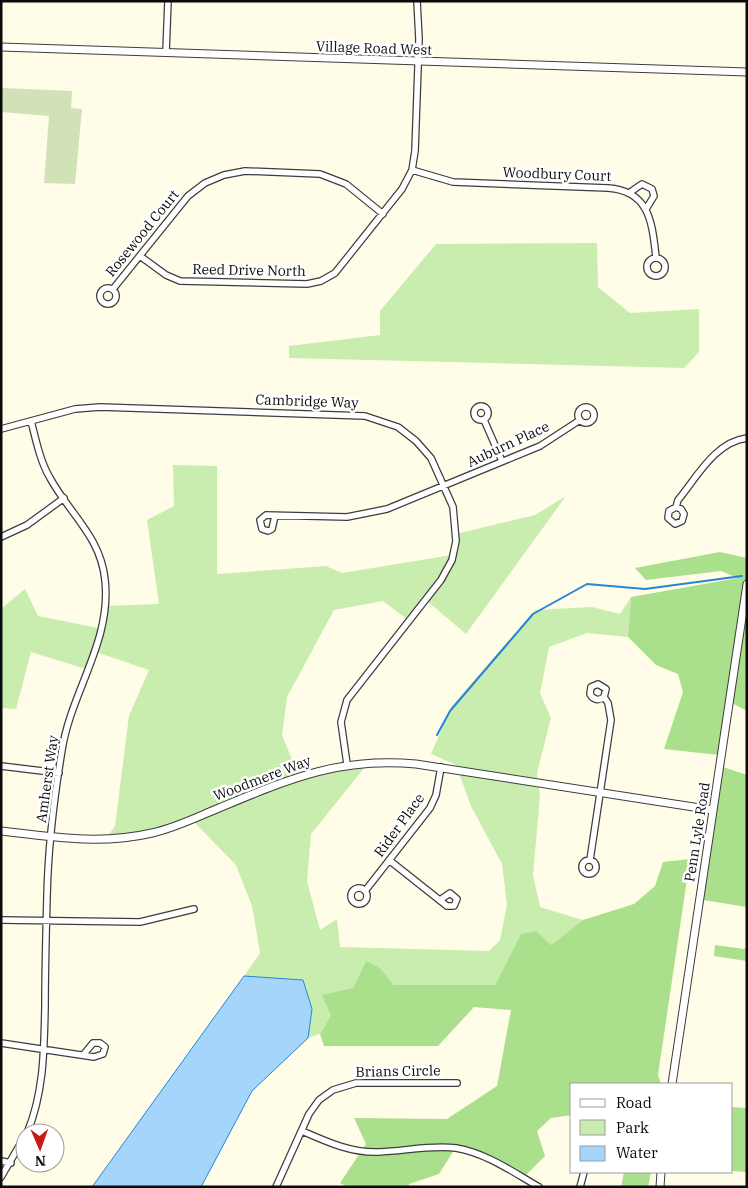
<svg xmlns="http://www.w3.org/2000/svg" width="748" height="1188" viewBox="0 0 748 1188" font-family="'IBM Plex Serif',serif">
  <rect width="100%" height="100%" fill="#fffce7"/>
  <path fill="#c9edae" d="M597,243L598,287L630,313L699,309V352L684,368L289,358V346L380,335V311L436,244Z
    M173,465L217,466V574L326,566L342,573L452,555L456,534L535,515L566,496L466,634L427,601L408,620L383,601L334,610L287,697L282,735L298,774L369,762L311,834L307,881L320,930L337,919L340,947L489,951L500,940L507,905L502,864L471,806L456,765L431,754L451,707L535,610L592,607L620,614L631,597L628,637L587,633L549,647L540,693L551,718L537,773L540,796L533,875L540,907L583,920L551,945L521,934L495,985H394L380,968L366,961L353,988L331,1015L320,1034L308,1038L312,1009L303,980L244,976L260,953L252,906L236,865L191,819L105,840L115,826L129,716L149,670L96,652L89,670L31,652L16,709L1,708V609L25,589L38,616L103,629L106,606L159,604L147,520L174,506Z"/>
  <path fill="#aadf8b" d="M720,552L747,558V711L728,701L719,755L664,749L683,692L678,674L656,665L628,637L631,597L738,578L721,571L646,580L635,568Z
    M717,765L747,775V907L703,900Z
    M690,859L658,1075L661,1084H572V1115L551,1118L537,1131L545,1156L523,1178L487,1158L456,1147L439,1174L409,1184V1187H348L340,1183L366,1144L354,1118L447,1119L497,1086L511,1010L474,1007L438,1046H324L320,1034L331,1015L322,995L353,988L366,961L380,968L394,985H495L521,934L536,931L551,945L583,920L634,904L655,886L663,862Z
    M715,945L744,949L747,947V961L714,956Z
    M732,1107L747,1108V1172L732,1171Z
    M624,1172H651L648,1187H621Z"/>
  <path fill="#d1e2b7" d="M1,88L72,91L71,108L82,109L75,184L44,183L49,116L1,112Z"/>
  <path fill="#a6d5fc" stroke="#2684da" d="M244,976L303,980L312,1009L308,1038L252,1091L201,1187H92Z"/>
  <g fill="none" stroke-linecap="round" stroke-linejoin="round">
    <path stroke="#2684da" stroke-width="2" d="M437,735L450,711L533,614L587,584L645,589L742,576"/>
    <g stroke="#3d3d3d" stroke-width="8">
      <path id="minor" d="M166,52L168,1
        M412,170L453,182L608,188C650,191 652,223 656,257
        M629,193L642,184L652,189L654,196L646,209
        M140,256L166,275L180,281L307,284L321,281L335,273L402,189L412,170L415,151L419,39L417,1
        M647 267a9 9 0 1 1 18 0a9 9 0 1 1-18 0Z
        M100 296a8 8 0 1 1 16 0a8 8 0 1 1-16 0Z
        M113,289L188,196L205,183L224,175L245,171L320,174L346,184L383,214
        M474 413a7 7 0 1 1 14 0a7 7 0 1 1-14 0Z
        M578 415a8 8 0 1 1 16 0a8 8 0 1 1-16 0Z
        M484,420L502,461
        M1,429L75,409L100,407L365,416L398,427L416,441L431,458L453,507L456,541L452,560L441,580L347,700L341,722L347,764
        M676,507L681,509L684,514L682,521L675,524L668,518L669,511L676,507L678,500C697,477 715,442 747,438
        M275,516L272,529L268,531L262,529L260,520L266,515L347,517L387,509L540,446L580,420
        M1,537L27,525L64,498
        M1,766L59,773
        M582 867a7 7 0 1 1 14 0a7 7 0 1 1-14 0Z
        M389,860L447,906H454L457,899L450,893L440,900
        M590,860L611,720L608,703L604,697L606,689L598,684L591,687L590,694C593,700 599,701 604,697
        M351 896a8 8 0 1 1 16 0a8 8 0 1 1-16 0Z
        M365,891L430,808L436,795L441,767
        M1,920L140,922L194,909
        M1,1043L94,1057L103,1054L105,1047L100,1043H93L84,1054
        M302,1131C327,1142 351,1153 379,1152C405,1151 430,1145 456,1148C486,1153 513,1172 539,1187
        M27,1133C44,1093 44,1050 45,1007C45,970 46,934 47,897C48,848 54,798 62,750C71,692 112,641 105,580C101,537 69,513 50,478C40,461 36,440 31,421
        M1,1161L11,1163
        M1,1177L25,1136
        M276,1187L309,1114L319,1100L333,1090L356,1083H457
        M580,1187L584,1172"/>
    </g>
    <g stroke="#3d3d3d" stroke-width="9">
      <path id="tertiary" d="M1,47L747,72
        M1,831C52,837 101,845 152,833C175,828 197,817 219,808C289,779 338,757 416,764L713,810
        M672,1084L747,584
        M660,1187L661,1172"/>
    </g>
    <use href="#minor" stroke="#fff" stroke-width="5.5"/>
    <use href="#tertiary" stroke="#fff" stroke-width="7"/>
  </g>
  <g text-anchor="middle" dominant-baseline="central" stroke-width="5" stroke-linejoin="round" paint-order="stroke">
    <g font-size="14" fill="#0a0a0a" stroke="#fff">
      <text transform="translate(374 48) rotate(2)">Village Road West</text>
      <text transform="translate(557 174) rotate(2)">Woodbury Court</text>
      <text transform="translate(142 233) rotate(-51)">Rosewood Court</text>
      <text transform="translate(249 270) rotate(1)">Reed Drive North</text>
      <text transform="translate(307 401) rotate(2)">Cambridge Way</text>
      <text transform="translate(508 444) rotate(-25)">Auburn Place</text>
      <text transform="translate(262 778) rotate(-21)">Woodmere Way</text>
      <text transform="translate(47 779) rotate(-82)">Amherst Way</text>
      <text transform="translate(399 825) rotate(-54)">Rider Place</text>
      <text transform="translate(697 832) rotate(-81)">Penn Lyle Road</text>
      <text transform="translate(398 1071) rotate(-1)">Brians Circle</text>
    </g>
  </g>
  <rect width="748" height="1188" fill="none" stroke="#0a0a0a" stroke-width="5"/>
  <rect x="570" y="1083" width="162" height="90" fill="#ffffff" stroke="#9d9d9d"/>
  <rect x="580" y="1099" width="25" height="8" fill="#ffffff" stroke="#9d9d9d"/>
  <text x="616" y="1108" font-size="15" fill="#0a0a0a">Road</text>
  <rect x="580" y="1120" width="25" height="15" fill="#c9edae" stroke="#9d9d9d"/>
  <text x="616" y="1133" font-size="15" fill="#0a0a0a">Park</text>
  <rect x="580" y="1146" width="25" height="15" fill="#a6d5fc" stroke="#9d9d9d"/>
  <text x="616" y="1158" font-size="15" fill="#0a0a0a">Water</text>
  <g transform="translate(40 1148) rotate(178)"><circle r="24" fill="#ffffff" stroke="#9d9d9d"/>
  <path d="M0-4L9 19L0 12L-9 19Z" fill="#c61c16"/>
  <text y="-8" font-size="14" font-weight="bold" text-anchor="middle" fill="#0a0a0a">N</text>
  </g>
</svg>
